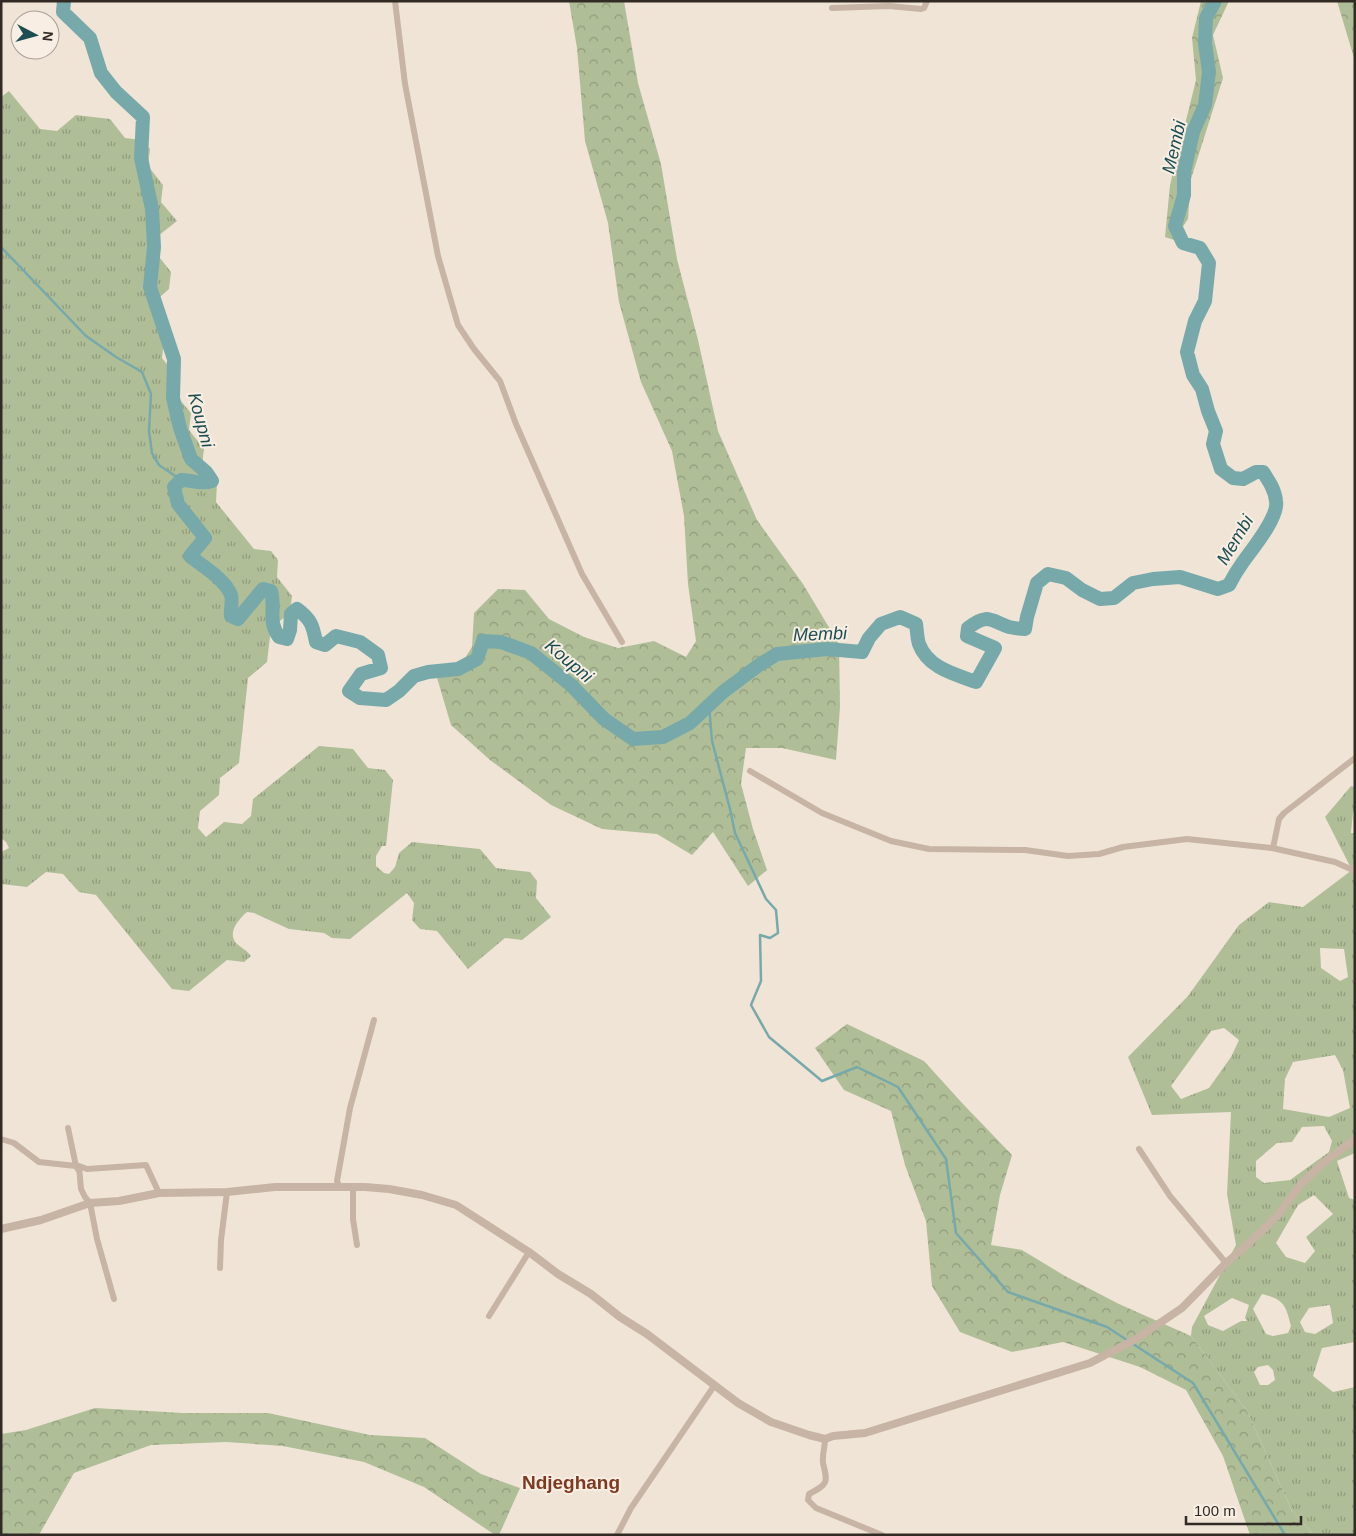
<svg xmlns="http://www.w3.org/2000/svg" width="1356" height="1536" viewBox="0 0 1356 1536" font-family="Arial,sans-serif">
  <defs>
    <pattern id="grass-tufts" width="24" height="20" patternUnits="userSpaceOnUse" patternTransform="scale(1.25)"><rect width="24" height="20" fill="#b0be98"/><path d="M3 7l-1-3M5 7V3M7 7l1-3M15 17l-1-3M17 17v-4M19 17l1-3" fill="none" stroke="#909b7c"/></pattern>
    <pattern id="forest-crowns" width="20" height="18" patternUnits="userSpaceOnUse" patternTransform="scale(1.25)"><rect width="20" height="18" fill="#b0be98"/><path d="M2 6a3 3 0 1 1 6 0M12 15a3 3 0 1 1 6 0" fill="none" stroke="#909b7c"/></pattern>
  </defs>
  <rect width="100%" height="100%" fill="#f0e4d7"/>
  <path fill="url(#grass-tufts)" fill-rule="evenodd" d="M9,91L40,129L57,131L76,115L110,119L125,138L142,140L150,149L148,166L163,185L161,202L177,221L158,236L156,253L171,272L169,289L151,305L166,323L162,358L177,377L175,394L191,413L189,430L204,449L202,465L217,484L216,502L254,549L271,551L278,560L277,577L292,596L290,613L271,628L267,662L248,678L239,763L220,778L219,795L200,811L198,828L206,837L224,822L242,824L251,816L253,799L319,746L353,749L368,768L385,770L393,780L386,846H382L376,856V866L384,873L389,874L395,867L399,853L412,842L480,849L496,868L530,872L537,881L536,898L551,917L522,940L505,938L468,969L437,931L420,929L412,920L414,903L407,893L350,939L332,938L324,933L289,929L254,913L247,912C239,919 227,932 236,943C241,948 247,950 251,956L244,962L227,960L189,991L172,989L96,895L79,892L63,874L46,872L27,887L1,884V852L9,848L6,842L1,838V97Z
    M1351,786L1355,787V810L1353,812L1351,833H1355V1153L1337,1161L1349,1198L1355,1200V1342L1322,1348L1313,1376L1333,1392L1355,1387V1535H1314L1292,1511L1247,1411L1191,1336L1192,1327L1236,1245L1227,1194L1231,1112L1152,1115L1128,1057L1188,996L1239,925L1269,902L1303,907L1352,870L1325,817ZM1320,948L1344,949L1348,977L1340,981L1321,968ZM1224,1028L1239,1040L1231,1057L1209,1088L1181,1099L1171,1086L1211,1031ZM1335,1055L1343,1070L1350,1108L1329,1117L1283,1109L1285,1079L1293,1062ZM1324,1126L1332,1141L1329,1152L1290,1180L1264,1183L1256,1177V1161L1277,1143L1292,1142L1302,1127ZM1314,1195L1333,1214L1306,1237L1315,1251L1305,1263L1286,1257L1276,1243L1298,1205ZM1262,1294C1284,1299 1286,1306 1291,1326L1288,1333L1273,1336L1266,1334L1253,1309ZM1232,1298L1249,1305L1245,1318L1247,1321H1241L1223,1331L1208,1325L1204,1316ZM1330,1305L1333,1323L1315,1334L1305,1332L1300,1322L1309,1308ZM1268,1365L1273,1370L1275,1380L1268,1385H1260L1254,1372L1258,1367Z"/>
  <path fill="url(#forest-crowns)" d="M569,1H624L638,83L661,164L677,259L698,340L718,431L757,520L803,584L839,644L840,707L836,760L782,748H746L741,784L753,829L767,870L748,886L713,832L692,855L657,834L602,829L551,805L490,760L451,725L435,671L456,672L472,647L474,613L498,589L525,590L549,619L584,637L618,648L654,641L686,657L696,641L688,584L684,516L672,451L641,382L619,302L608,223L585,141L577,48Z
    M1201,1H1229L1213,35L1223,78L1191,179L1188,219L1174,240L1165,237L1170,185L1196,80L1192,38Z
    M1337,1H1355V62L1354,58Z
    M847,1024L924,1061L963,1104L1012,1155L1000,1195L991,1245L1022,1250L1065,1276L1119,1304L1191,1336L1247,1411L1292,1511L1314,1535H1250L1223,1456L1186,1390L1140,1367L1063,1342L1012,1352L960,1332L932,1286L926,1221L905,1165L891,1111L844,1090L815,1048Z
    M95,1408L183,1413H268L370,1435L425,1438L481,1474L520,1488L499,1535H495L424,1487L364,1462L283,1446L226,1442L151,1445L74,1473L39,1535H1V1434L26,1430Z"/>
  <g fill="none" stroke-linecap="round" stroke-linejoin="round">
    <path stroke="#77a9ab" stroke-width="2.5" d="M1,247L86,336L116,357L142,372L151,394L149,431L152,453L159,465L181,480
      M709,705L712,741L730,809L735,833L766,899L776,910L778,933L770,938L760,935L761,981L751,1005L769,1037L822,1081L857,1067L898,1087L946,1159L956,1233L1008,1292L1107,1327L1193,1383L1285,1535"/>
    <path stroke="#77a9ab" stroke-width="14" d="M64,1L63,12L90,38L101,73L116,92L143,117L141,158L152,209L154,247L150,287L174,359L173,398L180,428L191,459L206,472L212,481C200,485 193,480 181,480L174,487L178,504L205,538L190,556C202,566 226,580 231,595C233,600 230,610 231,616L238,619L263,589L271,591C276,609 267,620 279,637L287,639L290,630L291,614L297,609C311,619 313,626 316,642L325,645L336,636L360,642L378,655L381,668L361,674L349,691L360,698L386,700L399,691L414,676L428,672L458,669L477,659L483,641L501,642L531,653L571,685L604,719L633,739L663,737L690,723L723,692L759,665L777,654L827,649L862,652L869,638L881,624L900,617L916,624C917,630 917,638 919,644C928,668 954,674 976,682L995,648L967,636L968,628C987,613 990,620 1009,627C1014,628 1020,629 1025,629L1027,617L1037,583L1048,574L1066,578L1082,590L1100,599L1114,598L1133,583L1153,579L1180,577L1218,589L1229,585C1233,577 1238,569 1243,562C1253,548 1279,517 1276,501C1275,490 1269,481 1263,472H1256L1243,479L1233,478L1221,469L1213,444L1216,431L1208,411L1202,389L1193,375L1187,352L1195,321L1205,301L1209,263L1200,248L1183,243L1175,226L1184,195V172L1193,132L1205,105L1209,72L1205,43L1206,18L1215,1"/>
    <path stroke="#c7b4a4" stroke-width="6" d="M395,1L405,84L438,256L458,325L474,349L500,381L516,424L582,574L622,642
      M832,8L889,6L921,9L924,8L927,1
      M750,771L822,813L891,841L929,849L1025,850L1068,856L1099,854L1123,847L1187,839L1272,848L1335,862L1355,871
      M1273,848L1279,819L1284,813L1355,758
      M68,1128L76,1166L79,1171V1166L81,1189L85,1197L90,1203L97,1239L114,1299
      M1,1139L14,1143L39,1162L76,1166
      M1139,1149L1170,1196L1226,1263
      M79,1166L87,1169L146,1165L159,1193
      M340,1188L337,1181L350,1108L374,1020
      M353,1188V1219L357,1245
      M220,1268L221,1240L227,1192
      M489,1316L529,1252
      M825,1439C825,1446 822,1456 823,1463C828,1483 828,1484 809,1494L808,1500L816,1508L882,1535
      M617,1535L631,1508L714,1386"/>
    <path stroke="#c7b4a4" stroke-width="8" d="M1,1229L41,1220L90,1203L119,1201L159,1193L227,1192L275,1187H365L389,1189L422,1195L456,1205L529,1252L558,1274L591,1294L620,1317L647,1334L738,1403L771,1422L809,1435L825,1439L833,1436L865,1433L1090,1363L1136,1339L1182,1308L1226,1263L1246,1246L1277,1216L1302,1183L1322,1164L1355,1139"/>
  </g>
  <g text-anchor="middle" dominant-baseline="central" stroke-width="4" stroke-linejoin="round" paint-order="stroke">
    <g font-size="18" font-style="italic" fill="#1d4e52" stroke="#f8eee3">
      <text transform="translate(1174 147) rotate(-77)">Membi</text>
      <text transform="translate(201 420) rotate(75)">Koupni</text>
      <text transform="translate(1235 540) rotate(-59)">Membi</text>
      <text transform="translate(820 634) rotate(-2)">Membi</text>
      <text transform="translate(569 661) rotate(40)">Koupni</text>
    </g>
    <g font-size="19" font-weight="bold" fill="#7e3921" stroke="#f8eee3">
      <text x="571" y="1482">Ndjeghang</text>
    </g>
  </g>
  <rect width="1356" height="1536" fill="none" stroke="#322a25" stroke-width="5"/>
  <g transform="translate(35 35) rotate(96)"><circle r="24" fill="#f8eee3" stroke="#a9a097"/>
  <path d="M0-4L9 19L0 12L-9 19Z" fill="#1d4e52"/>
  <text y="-8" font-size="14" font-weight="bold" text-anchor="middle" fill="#322a25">N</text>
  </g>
  <path d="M1186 1516v8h115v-8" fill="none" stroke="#322a25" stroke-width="2.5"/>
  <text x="1194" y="1516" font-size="15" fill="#322a25" stroke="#f8eee3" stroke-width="4" paint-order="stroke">100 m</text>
</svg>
